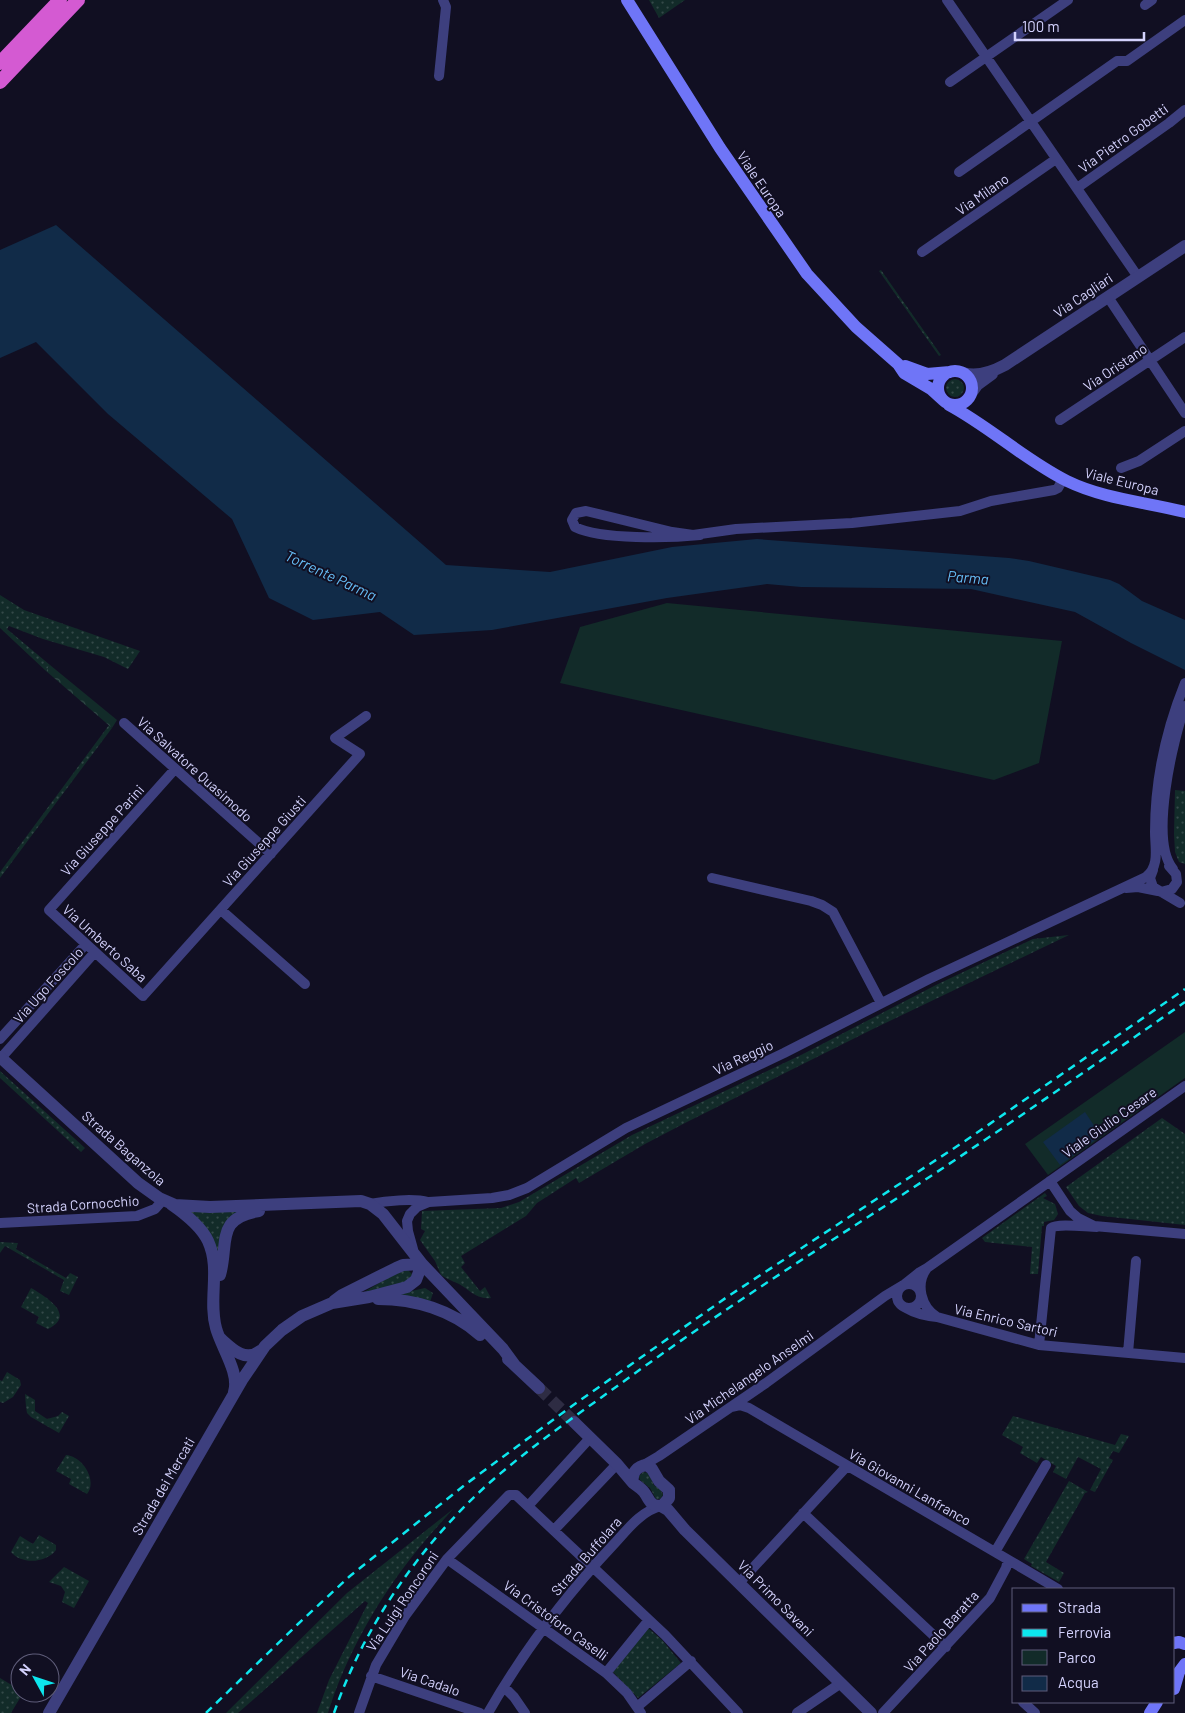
<svg xmlns="http://www.w3.org/2000/svg" width="1185" height="1713" viewBox="0 0 1185 1713" font-family="Barlow,sans-serif">
  <defs>
    <pattern id="green-dots" width="8" height="8" patternUnits="userSpaceOnUse" patternTransform="scale(1.25)"><rect width="8" height="8" fill="#122b29"/><path d="M2 2h.1M6 6h.1" fill="none" stroke="#344949" stroke-width="1.8" stroke-linecap="round"/></pattern>
    <pattern id="forest-crowns" width="20" height="18" patternUnits="userSpaceOnUse" patternTransform="scale(1.25)"><rect width="20" height="18" fill="#122b29"/><path d="M2 6a3 3 0 1 1 6 0M12 15a3 3 0 1 1 6 0" fill="none" stroke="#344949"/></pattern>
  </defs>
  <rect width="100%" height="100%" fill="#110f22"/>
  <path fill="url(#green-dots)" d="M649,0H685L659,18Z
    M881,270L941,355L939,356L879,271Z
    M946 388a9 9 0 1 1 18 0a9 9 0 1 1-18 0Z
    M0,595L24,610L140,651L128,669L104,657L43,639L9,626L7,629L50,665L46,671L0,628Z
    M109,725L112,728L0,878V872Z
    M1175,790L1185,791V864L1179,862L1175,852L1174,834Z
    M1069,935L873,1029L687,1122L645,1144L579,1183L576,1178L537,1203L526,1216L461,1256L465,1263L461,1267L480,1291L485,1287L491,1298C477,1300 470,1290 459,1284C453,1281 447,1279 441,1275L435,1261L420,1240L425,1231L421,1229L422,1211L501,1208L519,1202L632,1135L803,1054L936,985L1033,939Z
    M0,1071L85,1148L81,1152L0,1078Z
    M1162,1118L1185,1134V1225L1102,1216L1088,1213L1079,1206L1066,1187Z
    M1045,1193L1047,1196L1043,1198L1055,1204L1058,1214L1054,1220L1044,1222V1226H1042L1038,1274H1030L1032,1247L985,1242L982,1238Z
    M186,1210L239,1211L219,1255Z
    M0,1242L17,1243H18L16,1249L66,1278L70,1273L78,1277L69,1295L60,1291L64,1280L5,1246L0,1253Z
    M401,1270H408L413,1275L404,1284L364,1292Z
    M31,1288C45,1296 77,1315 48,1329L36,1323L39,1317L21,1307Z
    M425,1288L433,1293L430,1302L398,1294Z
    M7,1372L20,1380L21,1385L13,1397L3,1403L0,1402V1380L2,1381Z
    M25,1394L35,1400V1411L47,1419L58,1416L62,1412L69,1416L59,1433L31,1417L27,1413L26,1407Z
    M1013,1416L1115,1445L1121,1434L1129,1436L1119,1453L1113,1451L1109,1458L1113,1460L1095,1492L1090,1490L1101,1469L1078,1457L1066,1479L1053,1472L1056,1466L1041,1457L1037,1463L1020,1453L1023,1447L1002,1435Z
    M66,1455C82,1456 98,1480 87,1494L69,1484L71,1479L56,1471Z
    M643,1472L648,1473L654,1485L661,1490L663,1495L660,1499H656L650,1488L640,1480L639,1476Z
    M1069,1481L1088,1492L1085,1493L1046,1562L1064,1573L1059,1582L1031,1566L1032,1564L1024,1559Z
    M453,1509C439,1525 424,1541 411,1558C375,1604 345,1658 328,1713H317L329,1680L368,1603L365,1601L238,1713H226L347,1593Z
    M39,1535L56,1545V1550C46,1563 22,1565 11,1552L20,1536L33,1544Z
    M64,1567L89,1581L74,1608L62,1602L65,1592L61,1586L49,1582Z
    M648,1628L662,1640L681,1663L638,1698L613,1672Z
    M0,1678L20,1690V1693H23L11,1713H0Z"/>
  <path fill="url(#forest-crowns)" d="M50,665L117,720L112,728L46,671Z"/>
  <path fill="#122b29" d="M667,603L1062,641L1039,763L994,780L560,683L580,627Z
    M1185,1032V1078L1048,1175L1025,1144Z"/>
  <path fill="#112b48" d="M56,225L446,565L550,572L672,547L757,539L1009,558L1029,561L1110,580L1119,584L1142,601L1185,620V670L1131,643L1075,612L971,589L801,587L767,584L667,598L492,630L414,635L380,612L313,620L269,598L232,519L108,414L36,342L0,358V250Z
    M1085,1112L1101,1136L1060,1165L1043,1142Z"/>
  <g fill="none" stroke-linecap="round" stroke-linejoin="round">
    <path stroke="#2e2c43" stroke-width="12" stroke-dasharray="12 6" stroke-linecap="butt" d="M539,1388L574,1422"/>
    <path stroke="#3d3f7e" stroke-width="10" d="M947,0L1138,277
      M1145,5L1152,0
      M439,76L446,7L443,0
      M950,82L1068,0
      M959,172L1117,61H1127L1185,20
      M1077,188L1169,123L1185,110
      M922,252L1056,159
      M1108,297L1185,413
      M1060,420L1185,337
      M1121,468L1139,461L1185,431
      M700,535C671,538 601,540 575,527L572,520L576,513L586,511L672,532L693,535L736,529L852,523L960,511L991,501L1054,490L1058,488L1063,479
      M124,723L271,854
      M175,769L49,910L143,996L360,754L335,738L366,716
      M1173,869C1149,841 1173,739 1185,706
      M1153,870L1150,878L1153,887L1180,903
      M712,878L811,901L822,905L833,912L881,1003
      M1126,888L1138,887L1158,891
      M1161,892L1172,889L1177,882L1176,874L1169,866
      M221,910L305,984
      M0,1039L86,944
      M1,1058L95,952
      M1050,1181L1070,1211L1078,1218L1094,1226L1185,1234
      M370,1204C386,1201 413,1198 428,1202
      M0,1223L137,1216L155,1209L163,1200
      M413,1249L408,1231L407,1221L410,1214L417,1207L429,1202L492,1198L509,1195L527,1188L626,1128L784,1053L929,979L1146,877C1160,866 1155,848 1155,832C1155,781 1166,730 1185,683
      M927,1268C915,1284 921,1307 937,1317
      M897 1296a12 12 0 1 1 24 0a12 12 0 1 1-24 0Z
      M906,1308C916,1314 926,1316 937,1317L1039,1345L1185,1358
      M1039,1345L1051,1228C1058,1223 1086,1227 1097,1227
      M1128,1353L1136,1261
      M731,1407L740,1405L749,1408L1058,1589
      M642,1466L659,1456L766,1383L885,1296L905,1284L920,1272L927,1268L1185,1086
      M528,1506L590,1438
      M803,1513L946,1647
      M554,1530L617,1464
      M995,1552L1046,1465
      M447,1559L606,1673L627,1693L641,1713
      M739,1583L847,1466
      M606,1673L649,1620
      M371,1676L480,1713
      M504,1687L514,1697L525,1713
      M1023,1702L1035,1713
      M637,1707L691,1661
      M359,1713L376,1665L405,1616L447,1559L509,1495H516L665,1635L738,1713
      M488,1713C523,1652 566,1595 614,1544C627,1530 641,1511 661,1506
      M797,1713L841,1683
      M883,1713L990,1598L1006,1568L1008,1560"/>
    <path stroke="#3d3f7e" stroke-width="12" d="M963,373C977,377 992,372 1005,365L1185,246
      M972,392L977,385L992,374
      M0,1057L138,1183L159,1198L175,1205L210,1207L361,1201L370,1204L383,1214L422,1264L503,1349L514,1364
      M171,1204C184,1213 201,1226 208,1241C221,1269 208,1299 216,1328C221,1347 240,1373 234,1392
      M220,1275C229,1243 215,1218 259,1211
      M378,1299C415,1299 452,1310 480,1335
      M334,1301L342,1295L396,1268L403,1265L422,1264
      M220,1338C231,1348 245,1363 260,1351
      M508,1359L539,1388
      M574,1422L617,1464L633,1483
      M647,1465L652,1469L659,1481L669,1490V1498L663,1505C650,1508 650,1500 644,1492C641,1488 637,1486 633,1483C631,1473 637,1466 647,1465Z
      M661,1506L668,1510L685,1530L871,1713
      M49,1713L242,1380L265,1346L282,1330L302,1316L332,1303L369,1297L407,1287L416,1280L422,1264"/>
    <path stroke="#6f75f7" stroke-width="12" d="M627,0L720,148L807,274L856,327L898,364L904,373L931,389L942,399
      M905,366L927,374L950,372
      M938 388a17 17 0 1 1 34 0a17 17 0 1 1-34 0Z
      M949,405C990,427 1025,460 1067,481C1104,499 1146,502 1185,512
      M1174,1643L1179,1642L1185,1644
      M1174,1689L1179,1672L1185,1664
      M1150,1713L1157,1702"/>
    <path stroke="#d45ad2" stroke-width="14" d="M0,63L60,0
      M0,82L78,0"/>
    <path stroke="#0de7ee" stroke-width="2.5" stroke-dasharray="8 6" stroke-linecap="butt" d="M206,1713L298,1624L350,1576L466,1484L572,1406L727,1297L965,1141L1185,989
      M334,1713C364,1626 419,1547 487,1485C531,1446 580,1413 627,1379C711,1318 798,1262 885,1206C987,1140 1086,1071 1185,1002"/>
  </g>
  <g text-anchor="middle" dominant-baseline="central" stroke-width="4" stroke-linejoin="round" paint-order="stroke">
    <g font-size="14" fill="#d4d2fd" stroke="#110f22">
      <text transform="translate(1123 138) rotate(-36)">Via Pietro Gobetti</text>
      <text transform="translate(762 184) rotate(56)">Viale Europa</text>
      <text transform="translate(982 194) rotate(-35)">Via Milano</text>
      <text transform="translate(1083 295) rotate(-34)">Via Cagliari</text>
      <text transform="translate(1115 367) rotate(-34)">Via Oristano</text>
      <text transform="translate(1122 481) rotate(14)">Viale Europa</text>
      <text transform="translate(195 769) rotate(42)">Via Salvatore Quasimodo</text>
      <text transform="translate(102 830) rotate(-48)">Via Giuseppe Parini</text>
      <text transform="translate(264 841) rotate(-48)">Via Giuseppe Giusti</text>
      <text transform="translate(105 943) rotate(42)">Via Umberto Saba</text>
      <text transform="translate(48 985) rotate(-48)">Via Ugo Foscolo</text>
      <text transform="translate(743 1057) rotate(-25)">Via Reggio</text>
      <text transform="translate(1109 1122) rotate(-35)">Viale Giulio Cesare</text>
      <text transform="translate(124 1148) rotate(41)">Strada Baganzola</text>
      <text transform="translate(83 1204) rotate(-4)">Strada Cornocchio</text>
      <text transform="translate(1006 1320) rotate(13)">Via Enrico Sartori</text>
      <text transform="translate(749 1377) rotate(-35)">Via Michelangelo Anselmi</text>
      <text transform="translate(163 1486) rotate(-60)">Strada dei Mercati</text>
      <text transform="translate(910 1487) rotate(30)">Via Giovanni Lanfranco</text>
      <text transform="translate(586 1556) rotate(-49)">Strada Buffolara</text>
      <text transform="translate(776 1598) rotate(45)">Via Primo Savani</text>
      <text transform="translate(402 1601) rotate(-56)">Via Luigi Roncoroni</text>
      <text transform="translate(556 1620) rotate(36)">Via Cristoforo Caselli</text>
      <text transform="translate(941 1631) rotate(-48)">Via Paolo Baratta</text>
      <text transform="translate(430 1681) rotate(19)">Via Cadalo</text>
    </g>
    <g font-size="15" font-style="italic" fill="#66bef7" stroke="#110f22">
      <text transform="translate(331 575) rotate(25)">Torrente Parma</text>
      <text transform="translate(968 577) rotate(5)">Parma</text>
    </g>
  </g>
  <rect x="1012" y="1588" width="162" height="115" fill="#110f22" stroke="#5f5d7a"/>
  <rect x="1022" y="1604" width="25" height="8" fill="#6f75f7" stroke="#5f5d7a"/>
  <text x="1058" y="1613" font-size="15" fill="#d4d2fd">Strada</text>
  <rect x="1022" y="1629" width="25" height="8" fill="#0de7ee" stroke="#5f5d7a"/>
  <text x="1058" y="1638" font-size="15" fill="#d4d2fd">Ferrovia</text>
  <rect x="1022" y="1650" width="25" height="15" fill="#122b29" stroke="#5f5d7a"/>
  <text x="1058" y="1663" font-size="15" fill="#d4d2fd">Parco</text>
  <rect x="1022" y="1676" width="25" height="15" fill="#112b48" stroke="#5f5d7a"/>
  <text x="1058" y="1688" font-size="15" fill="#d4d2fd">Acqua</text>
  <g transform="translate(35 1678) rotate(310)"><circle r="24" fill="#110f22" stroke="#5f5d7a"/>
  <path d="M0-4L9 19L0 12L-9 19Z" fill="#0de7ee"/>
  <text y="-8" font-size="14" font-weight="bold" text-anchor="middle" fill="#d4d2fd">N</text>
  </g>
  <path d="M1015 32v8h129v-8" fill="none" stroke="#d4d2fd" stroke-width="2.5"/>
  <text x="1022" y="32" font-size="15" fill="#d4d2fd" stroke="#110f22" stroke-width="4" paint-order="stroke">100 m</text>
</svg>
